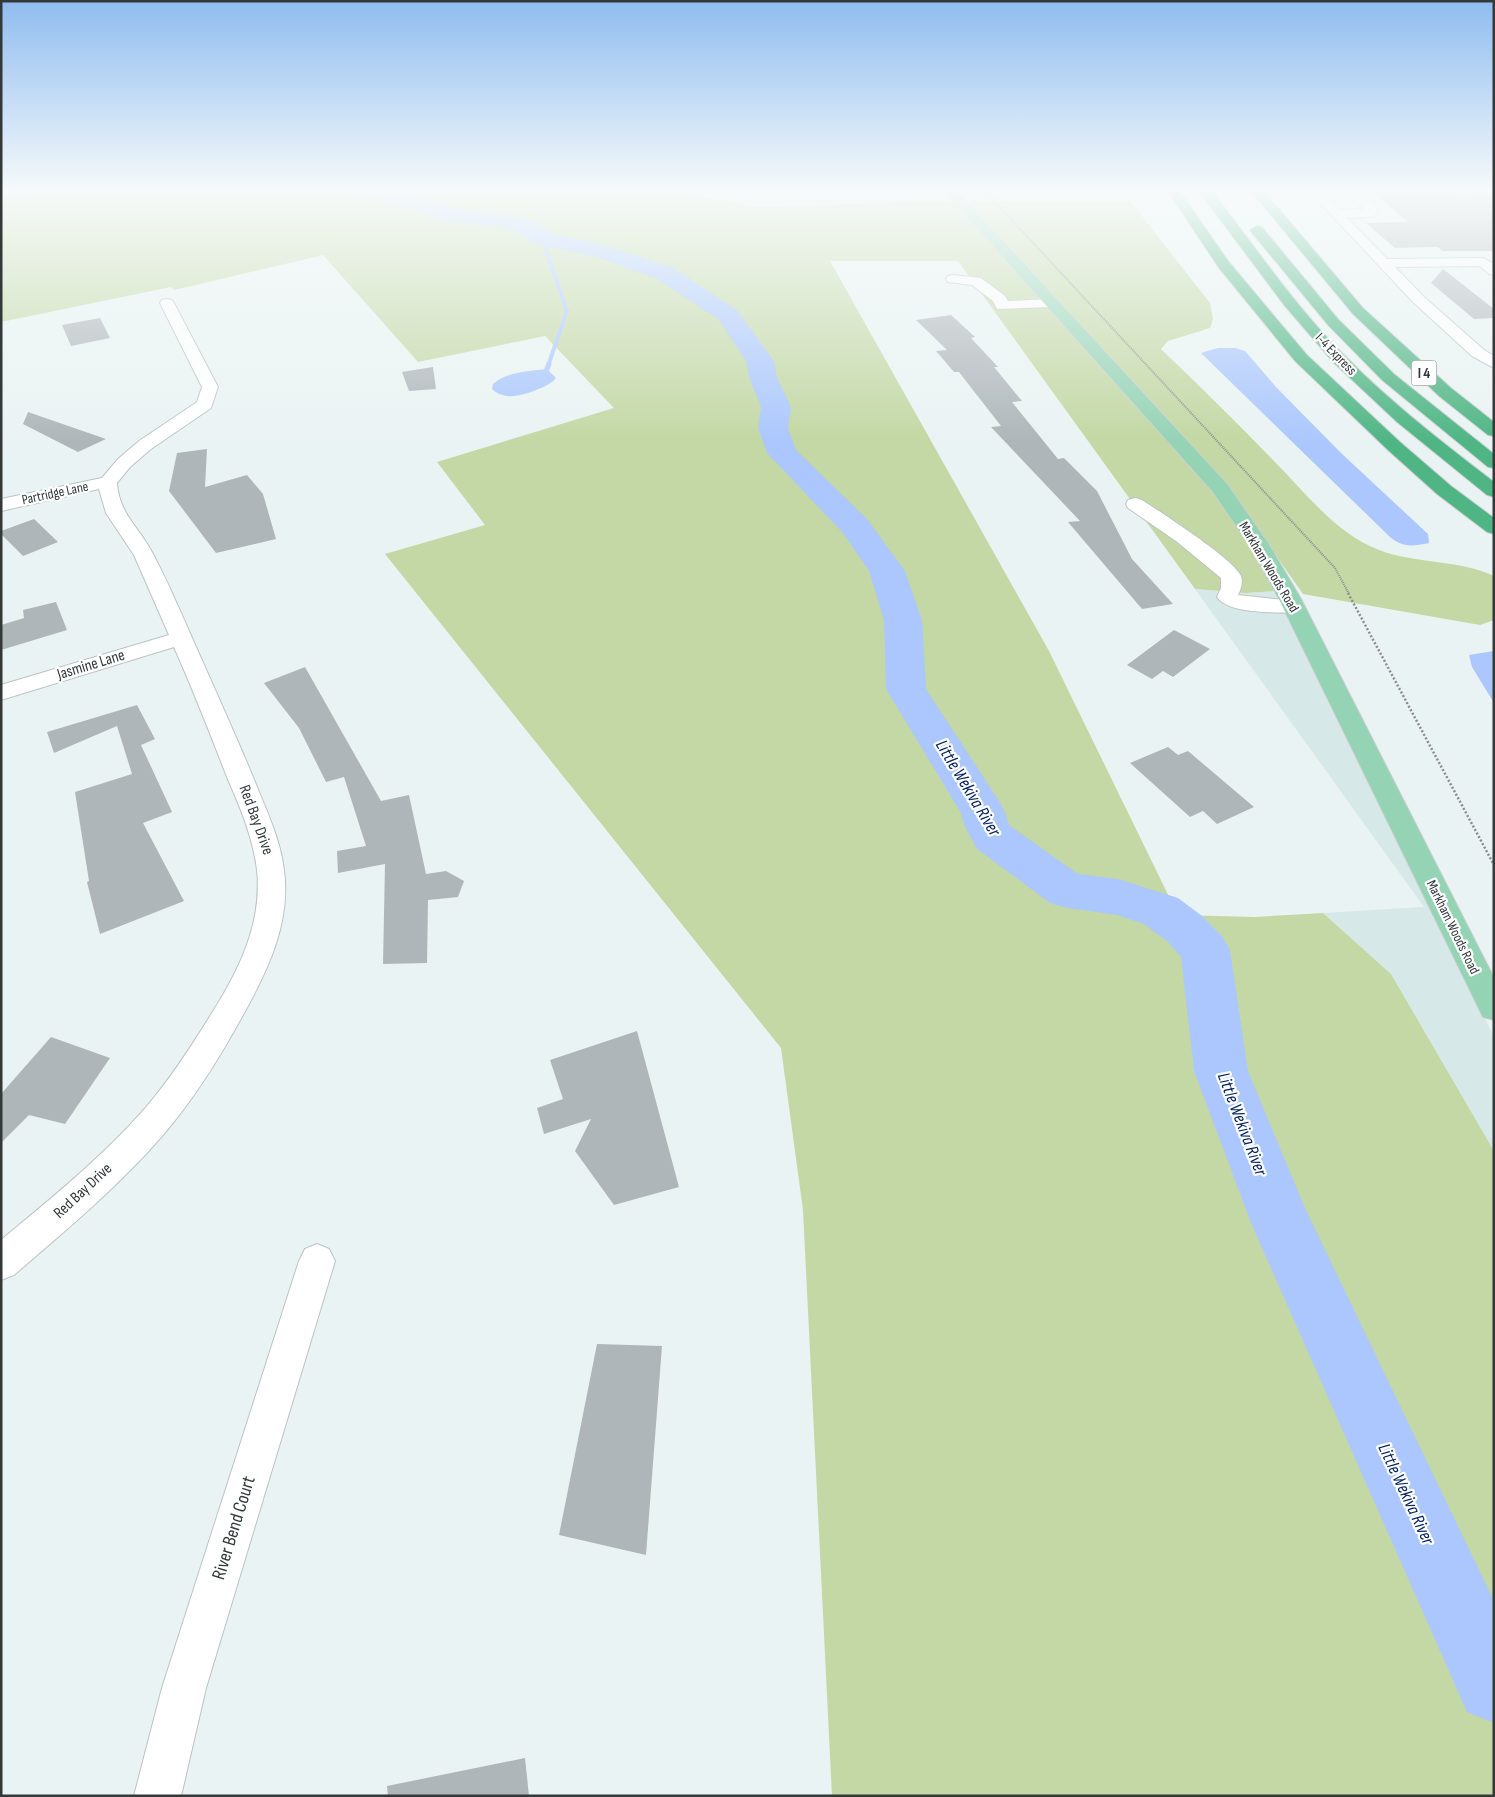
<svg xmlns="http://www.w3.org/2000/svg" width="1495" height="1797" viewBox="0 0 1495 1797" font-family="'Sofia Sans Condensed',sans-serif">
  <rect width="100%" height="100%" fill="#eaf3f3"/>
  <path fill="#d6e9e8" d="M955,190H1122L1130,201H965Z
    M1195,589L1246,593L1276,591L1494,1037V1151L1391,974L1323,913L1424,907Z"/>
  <path fill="#c3d8a4" d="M51,190H662L756,207L952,201L1210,488L1248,542L1276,591L1246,593L1195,589L958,261H830L1049,651L1178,915L1255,917L1323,913L1391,974L1494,1151V1796H832L803,1210L781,1048L385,554L485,525L437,462L614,408L545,336L418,362L323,255L174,290L171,287L1,322V198Z
    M965,201H1130L1210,303L1213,319L1210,328L1168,341L1161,349C1199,385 1236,422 1272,459C1305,492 1335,533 1379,550C1416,564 1457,559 1494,576V620L1480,625L1303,594L1228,487Z"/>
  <path fill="#abc7fd" d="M1218,348H1235L1245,351L1276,387L1341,453L1428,534L1429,543C1412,546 1405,548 1391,538L1201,353Z
    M547,369L556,378C550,387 518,398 507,396C501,395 496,393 492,389L493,384C506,372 529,371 547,369Z
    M1494,651V703L1472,667L1469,655Z"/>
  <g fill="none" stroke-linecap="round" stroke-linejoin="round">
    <path stroke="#abc7fd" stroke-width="4" d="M542,238L567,311L548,366"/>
    <path stroke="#abc7fd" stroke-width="5" d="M547,369L549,364"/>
    <path fill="#abc7fd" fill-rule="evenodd" d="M347,190H390L418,196L450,208L517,217L538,224L550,233L611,247L675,269L737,310L774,361L777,377L791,407L788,428L796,450L867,519L905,571L922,620L926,689L999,801L1005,812L1009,825L1078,874L1118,879L1178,898L1202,916L1222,936L1230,950L1248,1071L1305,1208L1494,1601V1723L1467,1712L1251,1223L1194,1071L1181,957L1168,942L1144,924L1117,915L1067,908L1050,903L977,849L964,825L961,813L886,689L884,620L869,571L843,533L767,453L758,428L761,407L749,377L746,361L719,320L657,279L596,257L534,243L522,234L506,228L447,221L404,206L350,194Z"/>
  </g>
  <path fill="#afb6ba" d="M1371,190H1446L1464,196L1484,190H1494V251H1442L1438,247L1395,248L1366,223L1408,222Z
    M1443,269L1494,309V318L1474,319L1431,283Z
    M951,315L975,337L971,338L998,367H994L1022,401L1012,402L1058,459L1064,458L1097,491L1132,559L1173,604L1142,609L1068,522L1080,521L991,427L1001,426L959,372H954L936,351L947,350L916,320Z
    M100,318L110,338L71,346L62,325Z
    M433,367L436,389L409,391L402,372Z
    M28,412L106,439L78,452L23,424Z
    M207,449L205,487L247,475L263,494L276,539L216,553L169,491L177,453Z
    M34,519L58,542L23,556L1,534V531Z
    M56,602L67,630L1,650V625L24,618L23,610Z
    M1174,630L1210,649L1173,677L1163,671L1152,679L1127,665Z
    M305,667L381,801L409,795L426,874L446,871L464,881L458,897L428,900L427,963L383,964L385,864L338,873L337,851L366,846L344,777L326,782L299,728L264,683Z
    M137,705L155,739L141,745L172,812L143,823L184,901L100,934L87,882L89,881L75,792L132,774L117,726L54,753L47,732Z
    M1168,747L1178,755L1188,751L1254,807L1217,824L1203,811L1190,817L1130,763Z
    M637,1031L679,1187L614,1205L575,1151L591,1119L544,1134L537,1108L563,1099L550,1060Z
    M51,1037L110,1058L65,1124L29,1115L1,1143V1094Z
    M597,1344L662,1346L646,1555L559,1535Z
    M525,1758L529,1796H388L387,1786Z"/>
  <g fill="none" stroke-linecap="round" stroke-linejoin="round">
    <g stroke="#bbc4c3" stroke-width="2">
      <path id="minor" d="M1308,190H1321L1340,210L1364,209L1344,190H1358L1376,207L1378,213L1372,217L1347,218L1387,259L1483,258L1494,264V275L1489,274L1480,266L1395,267L1423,296L1484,350L1494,356V368L1472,356L1413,302Z
        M953,275L981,278L1005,296L1008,301L1051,299L1056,300L1058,303L1056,306L1051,307L997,309L993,301L972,285L948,282L946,279L948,276Z
        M167,299L172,300L174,303L218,387L211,408L151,449L130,467L117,483C120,517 140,527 154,556C170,586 183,618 197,649C216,692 235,734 253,777C265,808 280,837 284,870C291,922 268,970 243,1015C220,1057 194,1099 163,1135C118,1187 65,1231 14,1275L1,1280V1240C49,1200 99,1160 141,1113C166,1085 187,1053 207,1021C236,976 263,926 257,870C253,837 240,807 227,777C210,733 193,690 174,647L1,700V685L169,635L134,555L106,513L99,489L1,511V499L102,478L118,459L139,441L197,402L202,387L160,303L162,300Z
        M1135,498L1142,500C1160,512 1234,559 1241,576C1243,582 1241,589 1238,595L1294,601L1301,603L1305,607L1301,611L1294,613C1274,612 1228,614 1217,597L1221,588V578L1176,541L1128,508L1126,504L1128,500Z
        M317,1244L329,1249L335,1261L206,1688L181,1796H134L162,1688L299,1261L305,1249Z"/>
    </g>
    <g stroke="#cecfcf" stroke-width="2">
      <path id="major" d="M943,190H956L1227,484L1268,543L1301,599L1494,978V1020L1483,1017L1279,599L1248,543L1213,492Z"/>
    </g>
    <g stroke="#cecfcf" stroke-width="2">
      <path id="highway" d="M1167,190H1179L1229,262L1307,355L1400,442L1451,486L1494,518V534L1487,532L1437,494L1388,450L1295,361L1219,268Z
        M1198,190H1211C1249,238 1283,289 1324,334C1375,390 1434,436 1494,482V497L1487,495L1397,422L1333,362L1284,305Z
        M1250,190H1263L1363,308L1451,388L1494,422V436L1488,435L1439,396L1353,314Z
        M1257,226L1262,227L1338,319L1394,374L1494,454V468L1488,467L1382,380L1328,325L1252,233L1250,230Z"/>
    </g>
    <path stroke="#888e8e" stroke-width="2" stroke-dasharray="1 1" stroke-linecap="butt" d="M984,190L1335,568L1349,594"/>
    <path stroke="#888e8e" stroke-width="2.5" stroke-dasharray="2 2" stroke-linecap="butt" d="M1348,593L1494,865"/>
    <use href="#minor" fill="#fff" fill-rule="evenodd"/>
    <use href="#major" fill="#95d3b5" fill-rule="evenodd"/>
    <use href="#highway" fill="#4fb584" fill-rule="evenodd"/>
  </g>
  <linearGradient id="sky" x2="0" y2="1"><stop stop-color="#8fbcf0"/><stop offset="0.43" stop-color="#f6fafa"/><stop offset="1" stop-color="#f6fafa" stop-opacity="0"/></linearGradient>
  <rect width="1495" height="442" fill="url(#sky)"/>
  <g text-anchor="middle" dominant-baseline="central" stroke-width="4.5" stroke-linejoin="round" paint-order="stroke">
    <g font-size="14" fill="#343838" stroke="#fdffff">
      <text transform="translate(1336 354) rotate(46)">I-4 Express</text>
      <text transform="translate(55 493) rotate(-12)">Partridge Lane</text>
      <text transform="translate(1269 567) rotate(59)">Markham Woods Road</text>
      <text transform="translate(1453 927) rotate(64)">Markham Woods Road</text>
    </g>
    <rect fill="#fdffff" stroke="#707474" stroke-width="1" x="1411.5" y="360.5" width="25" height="25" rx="4"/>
    <g font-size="15" font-weight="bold" fill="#343838">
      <text x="1424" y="373">I 4</text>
    </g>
    <g font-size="16" fill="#343838" stroke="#fdffff">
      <text transform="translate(91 665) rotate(-17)">Jasmine Lane</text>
      <text transform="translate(256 820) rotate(70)">Red Bay Drive</text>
      <text transform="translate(83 1191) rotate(-43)">Red Bay Drive</text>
    </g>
    <g font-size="18" font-style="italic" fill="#092360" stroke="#fdffff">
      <text transform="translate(968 788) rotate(59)">Little Wekiva River</text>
      <text transform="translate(1242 1124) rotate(69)">Little Wekiva River</text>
      <text transform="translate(1406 1494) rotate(65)">Little Wekiva River</text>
    </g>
    <g font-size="19" fill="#343838" stroke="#fdffff">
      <text transform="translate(234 1528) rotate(-73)">River Bend Court</text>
    </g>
  </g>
  <rect width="1495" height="1797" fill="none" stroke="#343838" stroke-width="5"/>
</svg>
